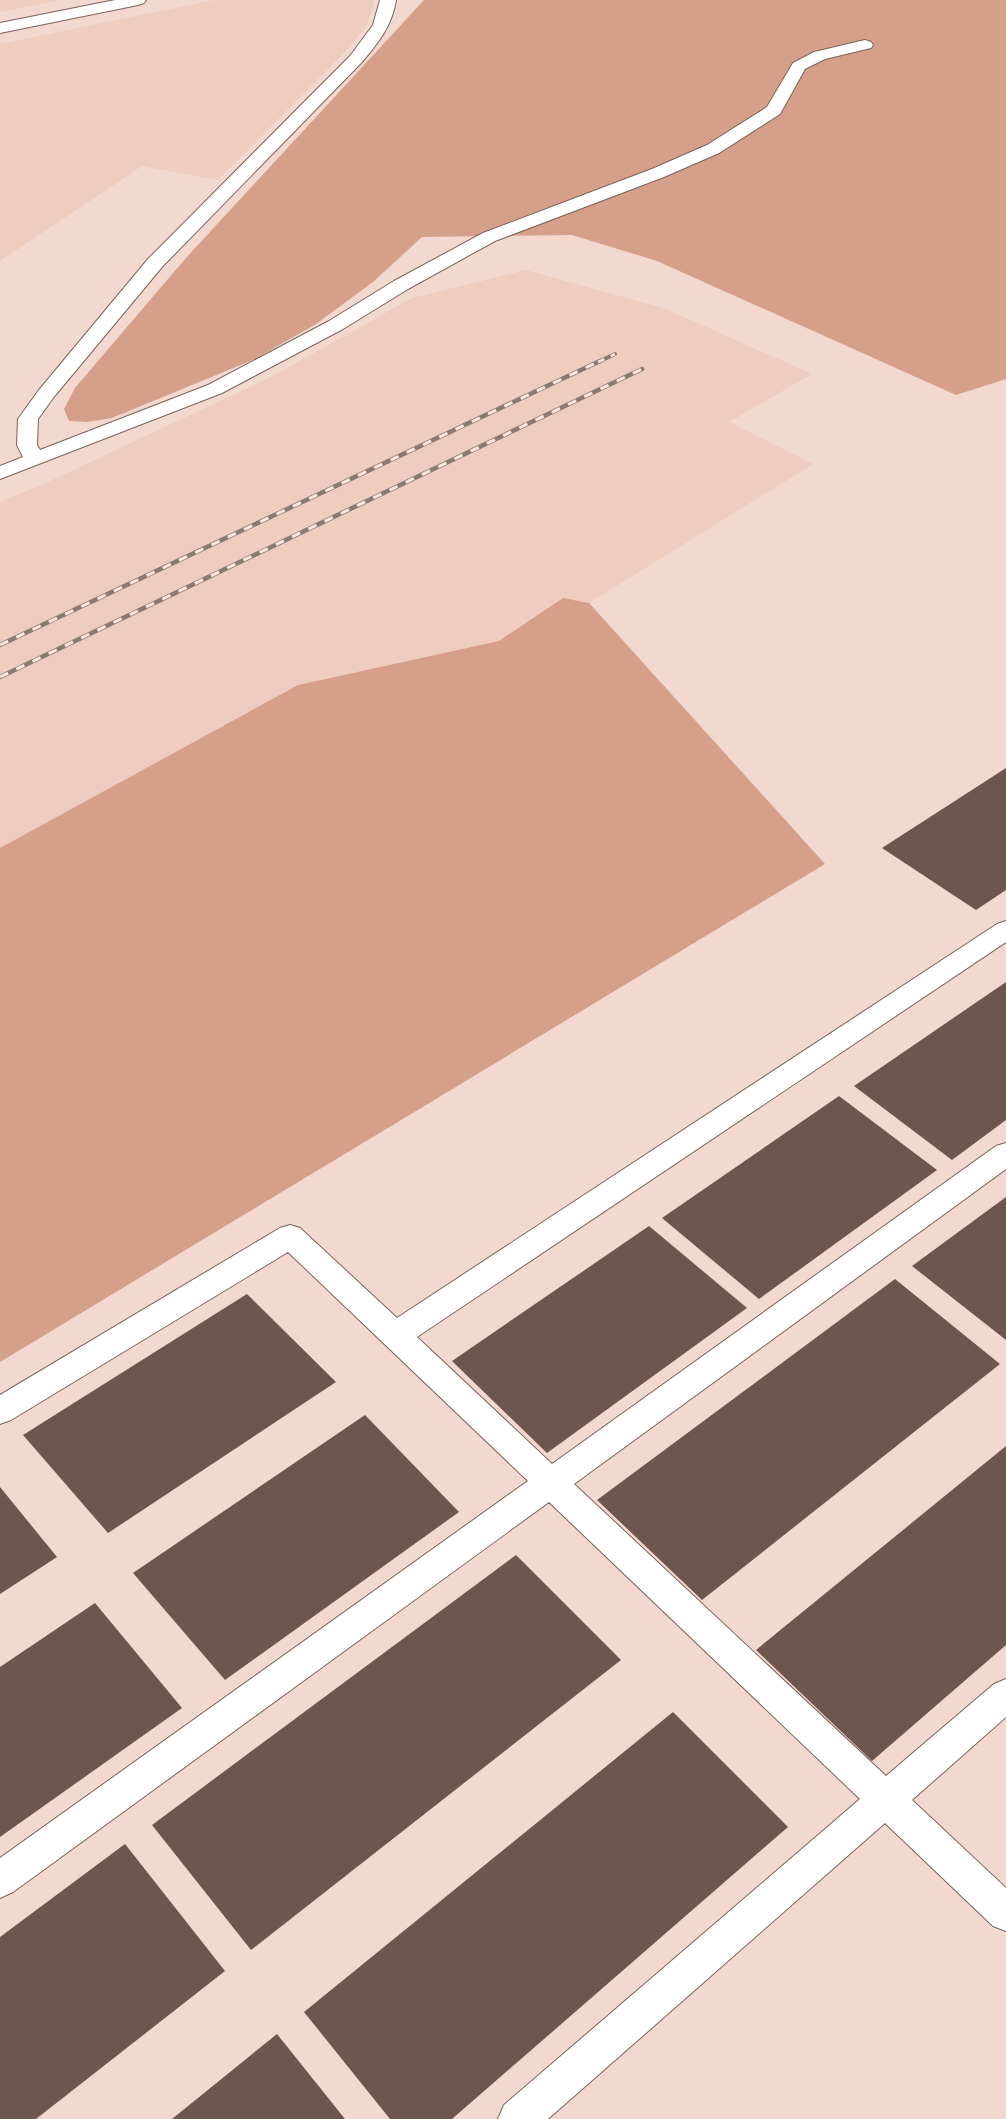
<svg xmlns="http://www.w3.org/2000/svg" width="1006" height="2119" viewBox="0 0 1006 2119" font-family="'Nunito Sans',sans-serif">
  <rect width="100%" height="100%" fill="#f2d8ce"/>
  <path fill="#efccc0" d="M0,0H60L0,12Z
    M214,0H373L374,5L367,24L351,46L218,180L142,166L0,261V44Z
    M526,270L666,309L812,374L729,422L813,464L589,603L563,598L499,641L298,685L0,848V502L50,481L275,375L412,298Z"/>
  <path fill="#d59f8a" d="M424,0H1006V379L956,395L657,261L572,235L422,237L373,282L316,324L255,359L112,418L87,422L69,421L64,409L75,388L185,259Z
    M563,598L589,603L825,864L0,1362V848L298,685L499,641Z"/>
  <path fill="#6d564e" d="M1006,768V890L976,910L882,848Z
    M1006,982V1120L952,1160L854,1086Z
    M839,1096L937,1170L759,1299L662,1218Z
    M1006,1197V1340L912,1266Z
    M649,1226L747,1308L547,1453L452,1361Z
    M895,1279L1000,1364L702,1600L597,1500Z
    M247,1294L336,1382L108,1533L23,1435Z
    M365,1415L459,1512L225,1680L133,1573Z
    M1006,1446V1645L872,1761L756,1650Z
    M0,1487L57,1557L0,1594Z
    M516,1555L621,1660L251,1950L152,1825Z
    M95,1603L182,1708L0,1837V1667Z
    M673,1712L788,1827L452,2119H390L304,2012Z
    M125,1844L225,1971L36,2119H0V1937Z
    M277,2034L345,2119H172Z"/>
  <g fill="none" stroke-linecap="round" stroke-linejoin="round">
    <g stroke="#7a635a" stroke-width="2">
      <path id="minor" d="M115,0H146L144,3L138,5L0,33V23Z
        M380,0H396C392,26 378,43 362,62L162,267L53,398L38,419L37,445L40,450L208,385L329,321L394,281L483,233L652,169L707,145L767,107L793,63L814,52L865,40L871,42L873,45L871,48L825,59L805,69L780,114L719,153L664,177L495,241L408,289L343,329L222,393L0,479V466L23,457L17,445L18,419L39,390L148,259L350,56L373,25Z
        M1006,921V942L417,1337L552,1464L996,1146L1006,1143V1169L574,1484L886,1776L994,1684L1006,1679V1717L912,1800L1006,1888V1931L993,1926L885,1823L548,2119H498L504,2105L860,1799L549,1502L13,1892L0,1898V1858L528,1481L288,1252L11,1420L0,1424V1395L280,1228L290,1225L300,1228L397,1318L997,924Z"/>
    </g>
    <use href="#minor" fill="#fff" fill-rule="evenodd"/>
    <g stroke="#8b7972" stroke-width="4">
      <path id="rail-far1" d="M598,362L615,354"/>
    </g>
    <g stroke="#8b7972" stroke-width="4.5">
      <path id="rail" d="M0,645L600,361
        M0,677L642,369"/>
    </g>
    <use href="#rail-far1" stroke="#fce6de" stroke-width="2.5" stroke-dasharray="7" stroke-linecap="butt"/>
    <use href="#rail" stroke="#fce6de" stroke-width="3" stroke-dasharray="9" stroke-linecap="butt"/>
  </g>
</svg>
